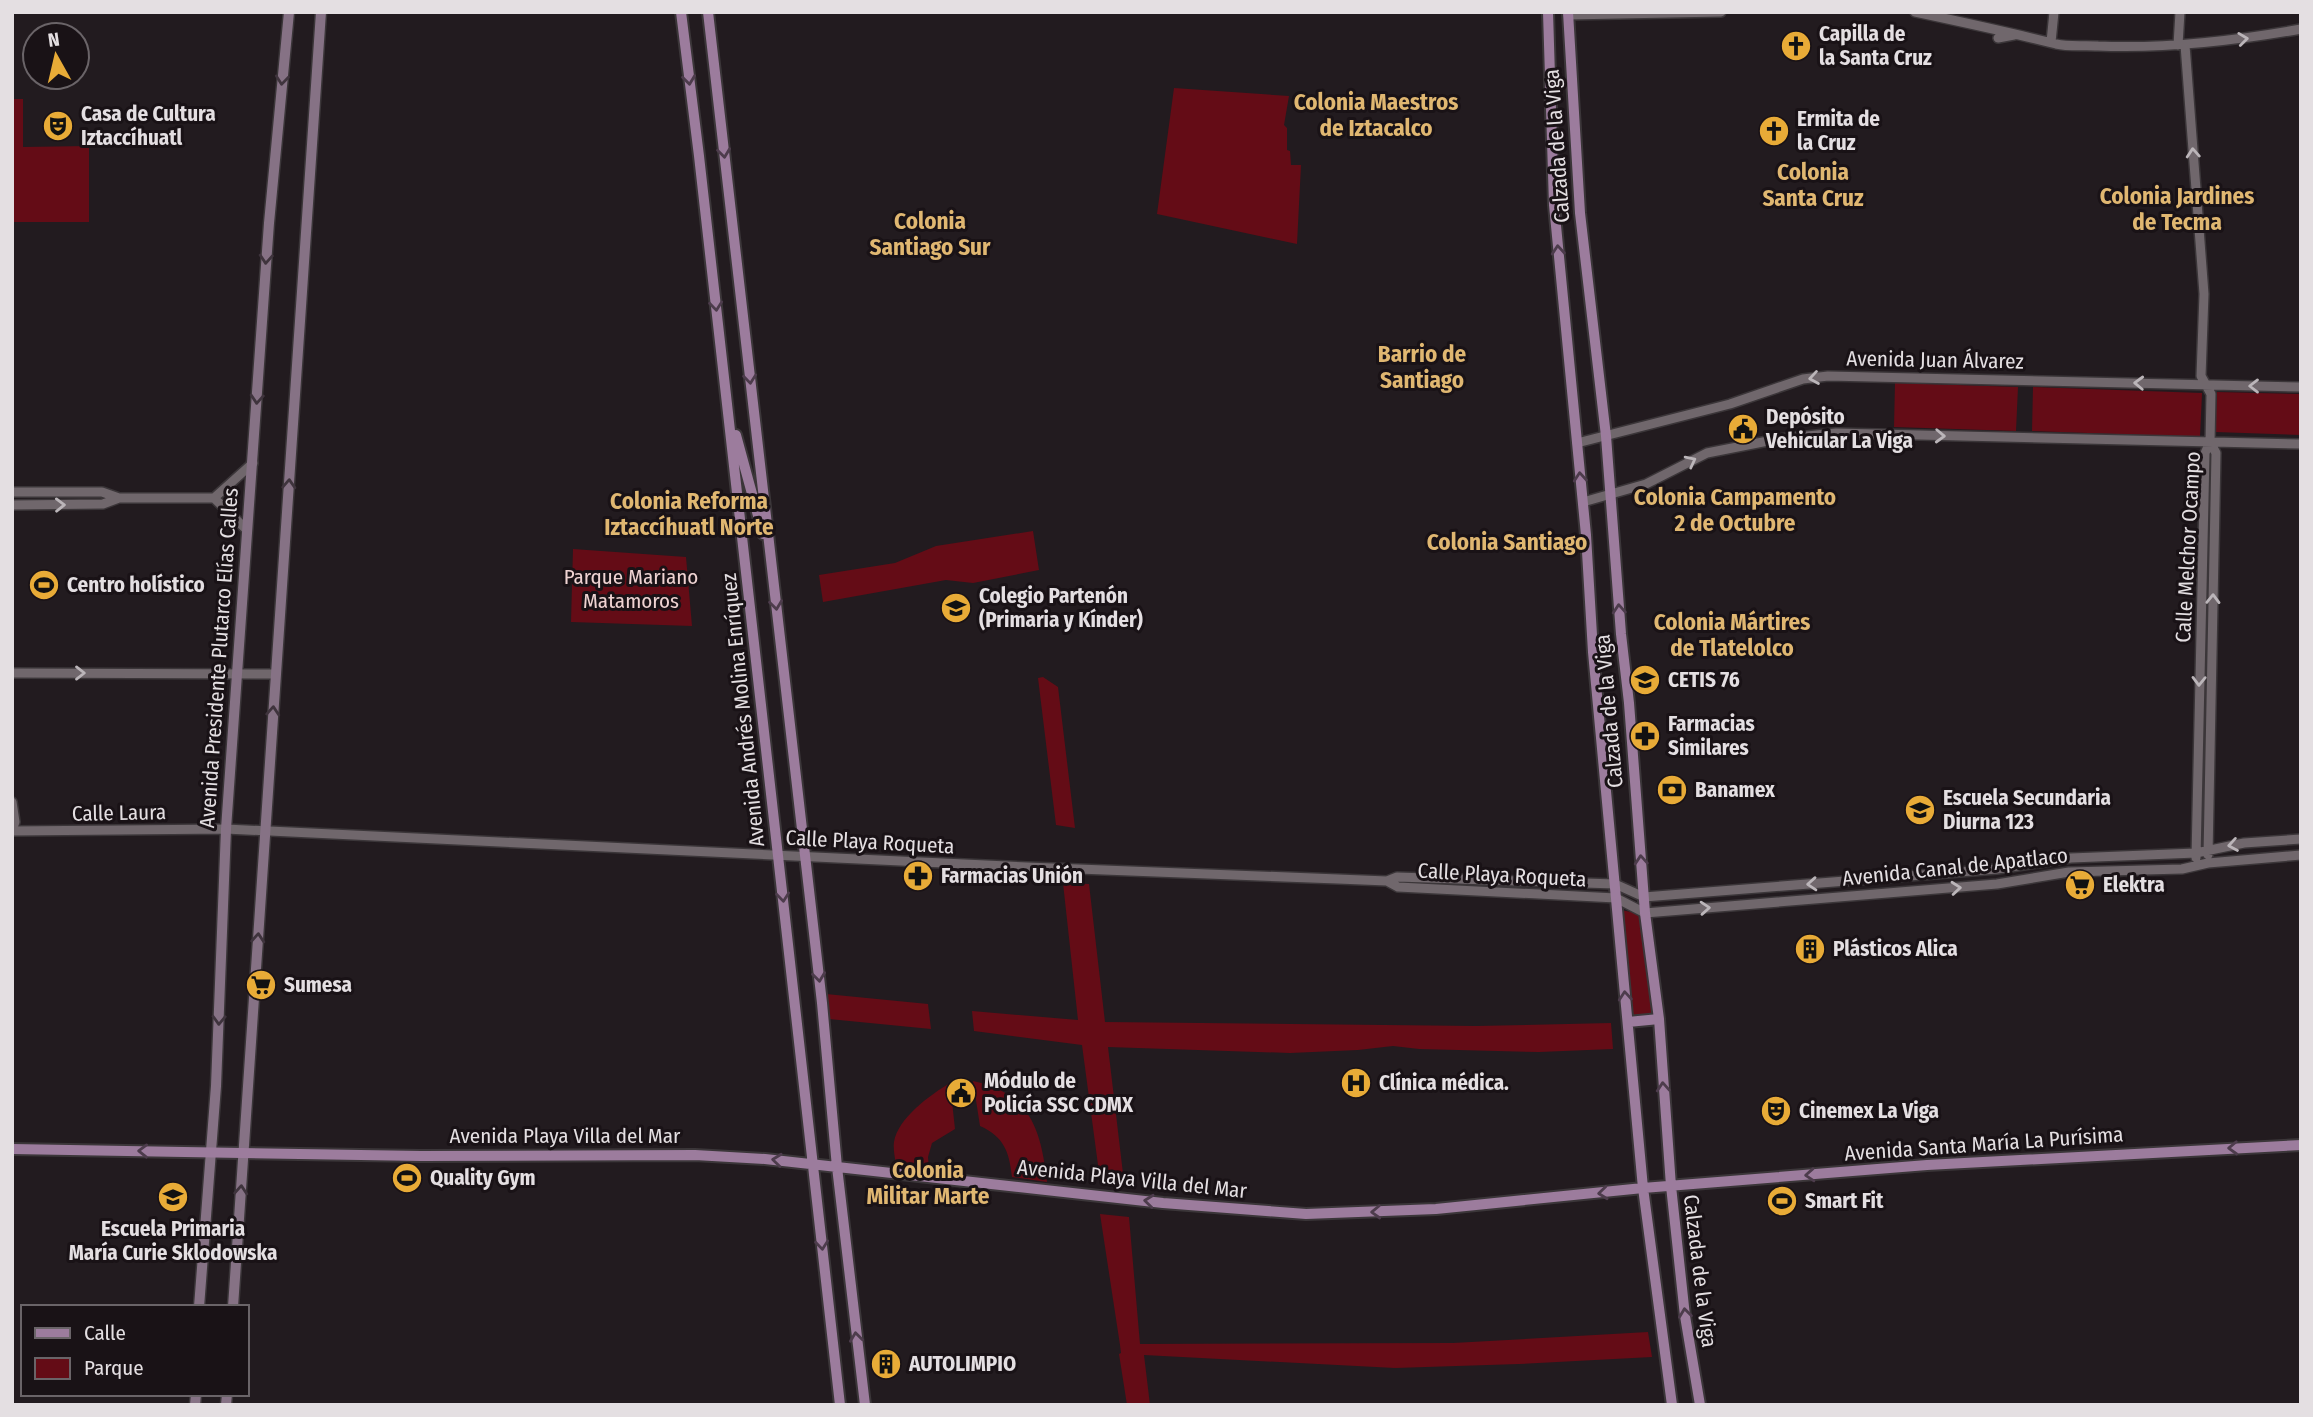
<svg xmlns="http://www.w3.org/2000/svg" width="2313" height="1417" viewBox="0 0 2313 1417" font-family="'Fira Sans Condensed',sans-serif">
  <rect width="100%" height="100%" fill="#221b1f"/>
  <path fill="#640c16" d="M1174,88L1289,96L1284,125L1287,128V150L1290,151L1291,165H1301L1297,244L1157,214Z
    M12,99H23V147L89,146V222H12Z
    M1895,383L2018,387L2016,431L1894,427Z
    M2033,387L2202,393L2200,437L2032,431Z
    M2217,392L2301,394V435L2215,432Z
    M1033,531L1039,570L973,583L946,580L823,602L819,575L895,563L936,546Z
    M573,549L686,557L692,626L571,622Z
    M1043,677L1058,687L1075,828L1056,825L1038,678Z
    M1063,883L1089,884L1105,1022L1476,1026L1611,1023L1613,1049L1539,1052L1419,1049L1393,1046L1358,1050L1290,1053L1108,1047L1124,1182L1100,1180L1082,1045L974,1031L972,1011L1078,1020Z
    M1620,910L1643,914L1655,1017L1630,1019Z
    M826,994L928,1004L931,1029L829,1019Z
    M973,1081C1030,1093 1041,1129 1047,1182L1012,1177C1009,1151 1004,1137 980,1126Z
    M950,1083L955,1129L932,1143L928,1157L929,1169L896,1165C895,1158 893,1149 894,1142C898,1118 930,1095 950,1083Z
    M1100,1214L1129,1217L1140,1344L1453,1343L1648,1332L1652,1357L1519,1364L1395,1368L1144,1355L1150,1405H1127L1119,1354L1121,1353L1120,1345Z"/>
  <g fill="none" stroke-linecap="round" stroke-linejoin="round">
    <g stroke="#3b3639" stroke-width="12">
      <path id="tertiary" d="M1915,12C1962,22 2009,32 2056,44C2069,47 2085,45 2098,46C2167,49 2234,41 2301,29
        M1568,15L1721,12
        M1998,38L2014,35
        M2051,42L2054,12
        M2178,45L2180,12
        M2185,45L2204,294L2201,376L2211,394L2210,442L2205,453L2196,858
        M1577,443L1730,404L1803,379L1828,376L2301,387
        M12,492H102L119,498H214L247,530
        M214,498L253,463
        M1583,502L1646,484L1707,453L1778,439L1836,433L2301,444
        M12,505L103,504L119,498
        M12,673L276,674
        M12,802L15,822L12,830
        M12,831L226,829L1027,867L1338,879L1387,881L1398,887L1616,898L1645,913L1997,884L2069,872L2182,869L2208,863L2301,855
        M2208,855L2216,453L2210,442
        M1387,881L1397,877L1615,884L1644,897L1997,869L2071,858L2196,853L2244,843L2301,839"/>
    </g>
    <g stroke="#3b3639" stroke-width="13">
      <path id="secondary" d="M199,1307L216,1086L226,829L269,223L289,12
        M233,1307L321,12
        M195,1405L196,1394
        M226,1405L227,1394"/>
    </g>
    <g stroke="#3b3639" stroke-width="14">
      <path id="primary" d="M681,12L699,156L840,1405
        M708,12L822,1003L837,1167L865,1405
        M1548,12L1554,205L1586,535L1593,652L1643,1188L1672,1405
        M1568,12L1580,213L1606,436L1621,634L1629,703L1645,913L1659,1019L1671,1186L1685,1316L1700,1405
        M736,435L763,534
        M1628,1022L1659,1019
        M12,1149L421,1156L695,1155L765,1159L1163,1203L1306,1214L1436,1209L1643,1188L1927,1165L2301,1145"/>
    </g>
    <use href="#tertiary" stroke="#70676c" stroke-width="9"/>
    <use href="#secondary" stroke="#867285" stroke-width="10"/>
    <use href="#primary" stroke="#9c7c9d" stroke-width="10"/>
  </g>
  <defs><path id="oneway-chevron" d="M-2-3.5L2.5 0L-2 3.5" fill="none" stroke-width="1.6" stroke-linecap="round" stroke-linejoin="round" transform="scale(1.75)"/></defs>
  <g stroke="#bbb5b9">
    <use href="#oneway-chevron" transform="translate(2243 39) rotate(-7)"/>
    <use href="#oneway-chevron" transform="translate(2193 153) rotate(-94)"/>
    <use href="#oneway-chevron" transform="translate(1814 378) rotate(171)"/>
    <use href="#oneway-chevron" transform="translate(2139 383) rotate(-178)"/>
    <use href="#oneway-chevron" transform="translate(2254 386) rotate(-180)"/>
    <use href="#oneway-chevron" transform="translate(1940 436) rotate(2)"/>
    <use href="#oneway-chevron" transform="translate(1691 461) rotate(-27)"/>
    <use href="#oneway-chevron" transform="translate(60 505) rotate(-1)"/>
    <use href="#oneway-chevron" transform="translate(2213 599) rotate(-89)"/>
    <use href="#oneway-chevron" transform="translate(80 673)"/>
    <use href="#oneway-chevron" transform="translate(2199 681) rotate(91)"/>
    <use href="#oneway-chevron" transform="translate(2233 845) rotate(170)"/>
    <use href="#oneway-chevron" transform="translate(1812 884) rotate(176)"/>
    <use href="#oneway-chevron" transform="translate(1956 888) rotate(-5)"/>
    <use href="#oneway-chevron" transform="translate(1705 908) rotate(-4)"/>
  </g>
  <g stroke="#3f343d">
    <use href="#oneway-chevron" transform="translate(282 80) rotate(96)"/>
    <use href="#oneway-chevron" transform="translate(266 259) rotate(94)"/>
    <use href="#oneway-chevron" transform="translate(257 399) rotate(94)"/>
    <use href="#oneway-chevron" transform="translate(289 484) rotate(-87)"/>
    <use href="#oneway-chevron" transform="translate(273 711) rotate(-86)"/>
    <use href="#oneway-chevron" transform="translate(258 938) rotate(-86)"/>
    <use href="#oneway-chevron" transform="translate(219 1020) rotate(92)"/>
    <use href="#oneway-chevron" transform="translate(241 1190) rotate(-86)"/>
  </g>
  <g stroke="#4d3c4c">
    <use href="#oneway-chevron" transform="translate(689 80) rotate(83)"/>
    <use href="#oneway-chevron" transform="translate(724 153) rotate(83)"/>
    <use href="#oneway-chevron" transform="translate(1558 250) rotate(-95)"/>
    <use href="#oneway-chevron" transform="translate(716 306) rotate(84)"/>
    <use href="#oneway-chevron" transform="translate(750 379) rotate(84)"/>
    <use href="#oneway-chevron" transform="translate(1580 477) rotate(-95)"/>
    <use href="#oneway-chevron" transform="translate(776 605) rotate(83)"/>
    <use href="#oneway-chevron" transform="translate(1619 609) rotate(-94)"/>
    <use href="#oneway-chevron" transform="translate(1641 860) rotate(-94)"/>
    <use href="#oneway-chevron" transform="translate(783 897) rotate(84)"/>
    <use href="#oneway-chevron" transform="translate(819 977) rotate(83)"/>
    <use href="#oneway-chevron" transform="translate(1625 996) rotate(-95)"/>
    <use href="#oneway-chevron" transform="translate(1663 1087) rotate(-94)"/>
    <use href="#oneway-chevron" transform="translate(2233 1148) rotate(178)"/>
    <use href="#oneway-chevron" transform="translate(143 1151) rotate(-179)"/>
    <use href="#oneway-chevron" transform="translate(777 1160) rotate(-174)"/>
    <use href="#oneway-chevron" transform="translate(1810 1175) rotate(176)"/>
    <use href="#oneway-chevron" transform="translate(1603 1193) rotate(174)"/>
    <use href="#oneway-chevron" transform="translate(1149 1201) rotate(-174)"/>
    <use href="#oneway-chevron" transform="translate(1376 1212) rotate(178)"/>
    <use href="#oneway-chevron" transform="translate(822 1245) rotate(84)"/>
    <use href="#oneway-chevron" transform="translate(1685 1313) rotate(-97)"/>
    <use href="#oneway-chevron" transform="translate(856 1337) rotate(-97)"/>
  </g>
  <defs>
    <g id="church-disc" transform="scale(1.575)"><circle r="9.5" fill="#e8ab37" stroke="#191216"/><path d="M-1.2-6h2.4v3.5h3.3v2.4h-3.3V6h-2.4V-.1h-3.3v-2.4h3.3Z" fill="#111"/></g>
    <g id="theatre-disc" transform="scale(1.575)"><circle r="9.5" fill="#e8ab37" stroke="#191216"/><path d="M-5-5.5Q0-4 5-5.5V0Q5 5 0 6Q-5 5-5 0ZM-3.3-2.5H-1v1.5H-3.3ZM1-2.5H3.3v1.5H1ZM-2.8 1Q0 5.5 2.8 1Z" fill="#111"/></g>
    <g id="civic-disc" transform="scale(1.575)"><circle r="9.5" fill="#e8ab37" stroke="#191216"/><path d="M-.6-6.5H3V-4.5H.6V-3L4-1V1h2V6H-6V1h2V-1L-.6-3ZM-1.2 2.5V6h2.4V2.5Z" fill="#111"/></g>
    <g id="stadium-disc" transform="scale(1.575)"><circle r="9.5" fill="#e8ab37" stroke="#191216"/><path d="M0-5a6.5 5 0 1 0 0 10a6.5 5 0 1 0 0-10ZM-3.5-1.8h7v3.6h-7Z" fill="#111"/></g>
    <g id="school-disc" transform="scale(1.575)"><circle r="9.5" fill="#e8ab37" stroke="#191216"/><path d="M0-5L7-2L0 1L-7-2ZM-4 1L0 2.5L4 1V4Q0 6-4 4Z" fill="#111"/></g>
    <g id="pharmacy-disc" transform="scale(1.575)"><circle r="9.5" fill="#e8ab37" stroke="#191216"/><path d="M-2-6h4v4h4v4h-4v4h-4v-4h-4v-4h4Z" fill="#111"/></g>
    <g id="bank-disc" transform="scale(1.575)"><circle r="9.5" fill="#e8ab37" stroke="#191216"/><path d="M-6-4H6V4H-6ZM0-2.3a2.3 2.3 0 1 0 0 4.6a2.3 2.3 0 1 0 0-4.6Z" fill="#111"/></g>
    <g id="supermarket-disc" transform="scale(1.575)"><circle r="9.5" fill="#e8ab37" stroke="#191216"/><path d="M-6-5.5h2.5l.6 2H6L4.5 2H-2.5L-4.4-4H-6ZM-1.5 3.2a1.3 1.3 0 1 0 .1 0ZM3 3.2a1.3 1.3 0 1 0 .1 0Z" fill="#111"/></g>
    <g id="building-disc" transform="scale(1.575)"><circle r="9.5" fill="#e8ab37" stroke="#191216"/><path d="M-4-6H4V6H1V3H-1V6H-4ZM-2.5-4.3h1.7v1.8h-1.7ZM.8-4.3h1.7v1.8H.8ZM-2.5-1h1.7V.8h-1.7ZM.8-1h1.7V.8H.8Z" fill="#111"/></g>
    <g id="hospital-disc" transform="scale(1.575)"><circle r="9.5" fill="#e8ab37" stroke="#191216"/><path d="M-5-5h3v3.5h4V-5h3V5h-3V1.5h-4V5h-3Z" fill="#111"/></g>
  </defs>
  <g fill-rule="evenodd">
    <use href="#church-disc" x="1796" y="46"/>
    <use href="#theatre-disc" x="58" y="126"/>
    <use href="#church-disc" x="1774" y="131"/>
    <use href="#civic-disc" x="1743" y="429"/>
    <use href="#stadium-disc" x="44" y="585"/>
    <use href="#school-disc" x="956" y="608"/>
    <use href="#school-disc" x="1645" y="680"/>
    <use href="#pharmacy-disc" x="1645" y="736"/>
    <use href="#bank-disc" x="1672" y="790"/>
    <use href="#school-disc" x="1920" y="810"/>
    <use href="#pharmacy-disc" x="918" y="876"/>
    <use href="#supermarket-disc" x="2080" y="885"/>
    <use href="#building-disc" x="1810" y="949"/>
    <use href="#supermarket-disc" x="261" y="985"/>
    <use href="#hospital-disc" x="1356" y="1083"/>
    <use href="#civic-disc" x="961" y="1093"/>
    <use href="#theatre-disc" x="1776" y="1111"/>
    <use href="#stadium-disc" x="407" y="1178"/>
    <use href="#school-disc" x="173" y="1197"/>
    <use href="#stadium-disc" x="1782" y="1201"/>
    <use href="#building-disc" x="886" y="1364"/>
  </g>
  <g text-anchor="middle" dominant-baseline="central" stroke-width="6" stroke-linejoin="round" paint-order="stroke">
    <g font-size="21" font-weight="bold" fill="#e4dfe2" stroke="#191216" text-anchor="start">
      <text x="1819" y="34">Capilla de<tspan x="1819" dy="24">la Santa Cruz</tspan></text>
      <text x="81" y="114">Casa de Cultura<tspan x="81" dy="24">Iztaccíhuatl</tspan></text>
      <text x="1797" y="119">Ermita de<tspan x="1797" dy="24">la Cruz</tspan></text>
      <text x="1766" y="417">Depósito<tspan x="1766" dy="24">Vehicular La Viga</tspan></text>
      <text x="67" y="585">Centro holístico</text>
      <text x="979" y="596">Colegio Partenón<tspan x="979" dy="24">(Primaria y Kínder)</tspan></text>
      <text x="1668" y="680">CETIS 76</text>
      <text x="1668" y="724">Farmacias<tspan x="1668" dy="24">Similares</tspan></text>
      <text x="1695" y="790">Banamex</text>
      <text x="1943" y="798">Escuela Secundaria<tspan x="1943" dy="24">Diurna 123</tspan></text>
      <text x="941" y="876">Farmacias Unión</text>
      <text x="2103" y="885">Elektra</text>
      <text x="1833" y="949">Plásticos Alica</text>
      <text x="284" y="985">Sumesa</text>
      <text x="984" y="1081">Módulo de<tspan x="984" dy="24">Policía SSC CDMX</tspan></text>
      <text x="1379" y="1083">Clínica médica.</text>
      <text x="1799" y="1111">Cinemex La Viga</text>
      <text x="430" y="1178">Quality Gym</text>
      <text x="1805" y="1201">Smart Fit</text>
      <text x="173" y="1229" text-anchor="middle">Escuela Primaria<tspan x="173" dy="24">María Curie Sklodowska</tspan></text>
      <text x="909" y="1364">AUTOLIMPIO</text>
    </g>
    <g font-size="21" fill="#e4dfe2" stroke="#191216">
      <text transform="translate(1557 146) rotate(-94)">Calzada de la Viga</text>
      <text transform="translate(1935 360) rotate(1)">Avenida Juan Álvarez</text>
      <text transform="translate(2188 547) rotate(-87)">Calle Melchor Ocampo</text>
      <text transform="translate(219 658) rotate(-86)">Avenida Presidente Plutarco Elías Calles</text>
      <text transform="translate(743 710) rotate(-96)">Avenida Andrés Molina Enríquez</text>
      <text transform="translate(1609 711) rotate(-95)">Calzada de la Viga</text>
      <text transform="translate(119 813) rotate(-1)">Calle Laura</text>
      <text transform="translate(870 842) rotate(3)">Calle Playa Roqueta</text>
      <text transform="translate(1955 867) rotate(-6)">Avenida Canal de Apatlaco</text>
      <text transform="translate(1502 875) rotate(3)">Calle Playa Roqueta</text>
      <text x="565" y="1136">Avenida Playa Villa del Mar</text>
      <text transform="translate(1984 1144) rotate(-4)">Avenida Santa María La Purísima</text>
      <text transform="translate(1132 1179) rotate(6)">Avenida Playa Villa del Mar</text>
      <text transform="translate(1700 1271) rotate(83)">Calzada de la Viga</text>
    </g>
    <g font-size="21" fill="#efd3d2" stroke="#191216">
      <text x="631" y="577">Parque Mariano<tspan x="631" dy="24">Matamoros</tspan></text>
    </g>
    <g font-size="23" font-weight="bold" fill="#e0b771" stroke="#191216">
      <text x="1376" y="102">Colonia Maestros<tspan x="1376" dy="26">de Iztacalco</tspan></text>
      <text x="1813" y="172">Colonia<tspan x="1813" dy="26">Santa Cruz</tspan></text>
      <text x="2177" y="196">Colonia Jardines<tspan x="2177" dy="26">de Tecma</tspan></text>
      <text x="930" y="221">Colonia<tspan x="930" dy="26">Santiago Sur</tspan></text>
      <text x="1422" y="354">Barrio de<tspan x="1422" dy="26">Santiago</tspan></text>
      <text x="1735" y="497">Colonia Campamento<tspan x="1735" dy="26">2 de Octubre</tspan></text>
      <text x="689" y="501">Colonia Reforma<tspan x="689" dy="26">Iztaccíhuatl Norte</tspan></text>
      <text x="1507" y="542">Colonia Santiago</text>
      <text x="1732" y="622">Colonia Mártires<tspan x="1732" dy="26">de Tlatelolco</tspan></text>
      <text x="928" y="1170">Colonia<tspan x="928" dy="26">Militar Marte</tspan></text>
    </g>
  </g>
  <rect width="2313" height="1417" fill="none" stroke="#e4dfe2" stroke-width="28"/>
  <rect x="21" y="1305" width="228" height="91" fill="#191216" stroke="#6a6468" stroke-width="2"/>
  <rect x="35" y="1328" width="35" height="10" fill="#9c7c9d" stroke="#6a6468" stroke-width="2"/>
  <text x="84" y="1340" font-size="21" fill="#e4dfe2">Calle</text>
  <rect x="35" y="1358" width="35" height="21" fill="#640c16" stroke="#6a6468" stroke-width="2"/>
  <text x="84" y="1375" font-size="21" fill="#e4dfe2">Parque</text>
  <g transform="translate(56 56) rotate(352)"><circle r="33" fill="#191216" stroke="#6a6468" stroke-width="2"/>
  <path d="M0-5L12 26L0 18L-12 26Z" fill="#e8ab37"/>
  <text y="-10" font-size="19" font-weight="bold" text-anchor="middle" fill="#e4dfe2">N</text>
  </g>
</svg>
